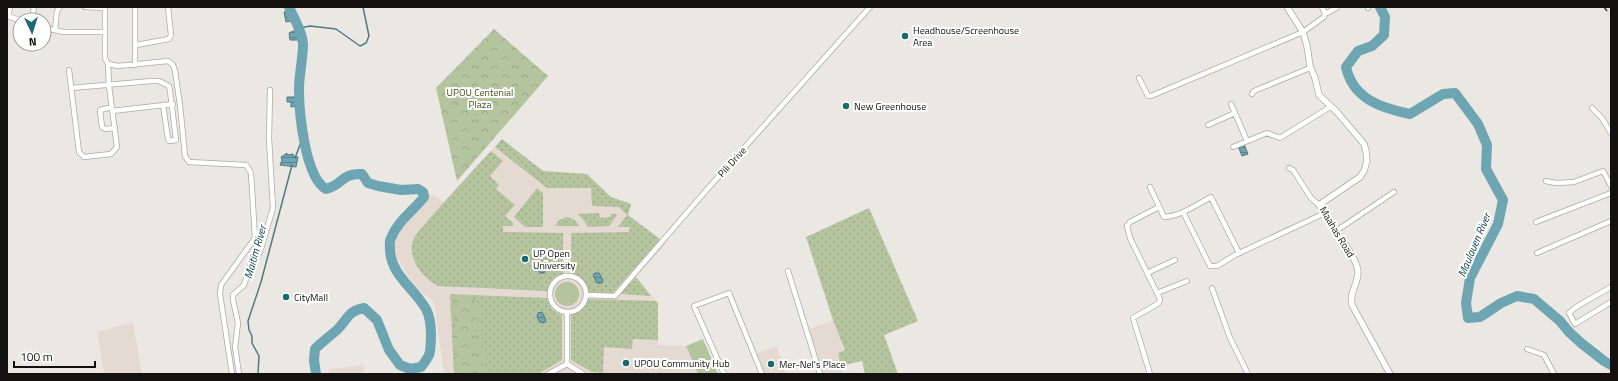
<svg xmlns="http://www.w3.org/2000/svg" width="1618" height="381" viewBox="0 0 1618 381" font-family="'Titillium Web',sans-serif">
  <defs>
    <pattern id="grass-dots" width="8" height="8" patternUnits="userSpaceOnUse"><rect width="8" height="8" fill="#b4c49f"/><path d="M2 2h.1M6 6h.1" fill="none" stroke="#9aa788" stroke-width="1.8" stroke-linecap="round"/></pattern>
    <pattern id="forest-crowns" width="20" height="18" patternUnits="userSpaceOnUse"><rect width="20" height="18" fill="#b4c49f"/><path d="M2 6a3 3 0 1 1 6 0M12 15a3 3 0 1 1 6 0" fill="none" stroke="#9aa788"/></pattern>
    <pattern id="water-rules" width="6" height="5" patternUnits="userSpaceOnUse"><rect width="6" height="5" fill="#6da6b2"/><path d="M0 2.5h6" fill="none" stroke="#58868f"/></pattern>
  </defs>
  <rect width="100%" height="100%" fill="#ebe7e3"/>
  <path fill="#e4dad1" d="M502,139L543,171L587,174L611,197L631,204L628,215L666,244L636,277L658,303V345L686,346L698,374H444L434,302L417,289L402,267L395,252L394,239L401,227L429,193L444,202Z
    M833,320L845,350L838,353L843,374H819L806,331Z
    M133,323L142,374H104L97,332Z
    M776,346L787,374H763L755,354Z
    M363,365L364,374H329V369Z"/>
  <path fill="url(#grass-dots)" d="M502,139L543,171L587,174L611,197L631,204L628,215L660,239L613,293L588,292L583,280L571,274V233L629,232L630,227H618L627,215L619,207L592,206L591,188H547L495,147Z
    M491,151L503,161L490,176L499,185L496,189L515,205L505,216L513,223V226H503V232L563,233V274L552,280L547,291L438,286C423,278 405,257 414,238C417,232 425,225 429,219C449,196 470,174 491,151Z
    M537,188L543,193V227H525L514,217Z
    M869,208L918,321L884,335L898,374H865L862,361L841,366L838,353L845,350L833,320L806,237Z
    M599,213L600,218L611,217V214H616L617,215L609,226L588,227L582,218L577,214Z
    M567,217L575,220L579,226H555L559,220Z
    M636,277L651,296L622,294V292Z
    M450,294L547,298L552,309L562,315V360L538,374H454Z
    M588,299L656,301L658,303V340L633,339L632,349L604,347L603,373L592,372L571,360V315L582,310Z"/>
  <path fill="url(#forest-crowns)" d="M494,29L548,76L457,181L436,88Z
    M458,296L462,299L470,296C480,306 486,310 480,325L483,331L482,336L483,350H486V359L483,364L484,370L481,374H460V371L454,369C457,357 453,346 452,333L456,329L450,307L453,303L455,305L454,300Z"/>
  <path fill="#b4c49f" d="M555 294a12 12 0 1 1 24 0a12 12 0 1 1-24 0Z
    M703,339L718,374H698L686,346Z"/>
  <path fill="url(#water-rules)" stroke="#527981" d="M291,11L293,21L286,22L284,12Z
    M293,31H298V40H290L289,33Z
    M287,97H297V106L291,107V102H287Z
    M1244,144L1248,154L1242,156L1238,146Z
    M287,153V155L293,154V156L298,157L296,167L280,165L282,160L281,157Z
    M544,263H546L548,267L544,273H540L538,269Z
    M595,273H599L603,280L602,283H597L593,275Z
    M542,312L546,320L544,323L540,322L537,317L538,313Z"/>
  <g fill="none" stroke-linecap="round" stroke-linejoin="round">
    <path stroke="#527981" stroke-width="1.5" d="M300,28L310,26L336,29L360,46L366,43L369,36L363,7
      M295,158L303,137
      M258,374L259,356L252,343V336L249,330L248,321L261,282L292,165"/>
    <path stroke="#6da6b2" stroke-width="10" d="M289,7C294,19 302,30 303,44C303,59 299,74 299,89C299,113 305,177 326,189C343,185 341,173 362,174L368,183L378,186L401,190L418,189L423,192L424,197C413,211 397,222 391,238C389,241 390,246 390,250C391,275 414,288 426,309C430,316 431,328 431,336C430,353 432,353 421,367L410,369L400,365L389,350L377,320L364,308C348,311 348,319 337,330C330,336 322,342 315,349L314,360L316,374
      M1380,7L1385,17L1384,35L1372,46L1358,51L1346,67C1353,99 1381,108 1410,114L1443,94L1455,93L1478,124L1487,145L1486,169L1503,200L1498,224L1470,278L1466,303L1468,318L1480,317L1501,303L1517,296L1534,299L1560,321L1569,332L1581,343L1604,361L1611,365"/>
    <g stroke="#adaaa6" stroke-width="6">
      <path id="minor" d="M85,7L105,8
        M105,7V58L108,64L118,66L168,61L173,65L175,71L180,105L185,156L189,162L246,165L251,173L255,238L221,285L220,294L232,374
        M135,7V65
        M1368,7V8
        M1325,14L1338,7
        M7,16L20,20
        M8,17L10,7
        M32,20L34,7
        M44,28L64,32H105
        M55,30L57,11L60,7
        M136,45L169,39L171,35L168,7
        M69,70L79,152L84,157L111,154L117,147L109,86L108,64
        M1139,78L1148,96H1151L1303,32L1324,17L1325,14L1322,7
        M71,88L152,81H159L169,86L170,91L176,140L169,141L168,139L163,105
        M1252,94L1254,91L1310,68
        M1231,104L1247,141
        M112,107L100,110L102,127L105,129L115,128
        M1592,108L1602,118L1611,133
        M112,111L173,104
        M1208,125L1235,113
        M1233,147L1267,133L1280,138L1330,107
        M1289,168L1293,170L1311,198L1319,205
        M1546,181L1556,183L1574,182L1603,171L1611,186
        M1150,187L1164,217C1181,216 1196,205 1211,197L1239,253
        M1183,212L1210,266H1217L1235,255L1325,213
        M1536,222L1611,193
        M1336,231L1394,192
        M1537,253L1611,221
        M788,271L820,374
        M1147,273L1175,260
        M550 294a18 18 0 1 1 36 0a18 18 0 1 1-36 0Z
        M1611,287L1576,307L1569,313L1575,324L1611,302
        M1212,288L1230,338L1248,374
        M1157,293L1187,281
        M586,295L615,296L703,194L870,7
        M567,312V364
        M1527,349L1544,355L1554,374
        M567,364L583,374
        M239,374L235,347L238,323L233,300V295L244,285L251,263L260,252L273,208L269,138L270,90
        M548,374L567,364
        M724,374L694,306L729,293L762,374
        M1150,374L1133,318L1159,303L1160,299L1130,238L1127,226L1130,222L1159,207"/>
    </g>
    <g stroke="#adaaa6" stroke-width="7">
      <path id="tertiary" d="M1287,7L1303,32L1307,46L1310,66L1315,78L1319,95L1337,112L1364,144L1366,151L1367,161L1364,171L1360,177L1319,205C1325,212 1327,219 1332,226C1340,238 1357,258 1358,272C1358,284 1349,293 1352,305L1390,374"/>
    </g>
    <use href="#minor" stroke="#fff" stroke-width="4.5"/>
    <use href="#tertiary" stroke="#fff" stroke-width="5.5"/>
    <path stroke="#434240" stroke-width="1.5" stroke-dasharray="5 5" stroke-linecap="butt" d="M1604,7L1611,16"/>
  </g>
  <g fill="#1c696f" stroke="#fff" stroke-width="1.5">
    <circle cx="905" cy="36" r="4"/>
    <circle cx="846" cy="106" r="4"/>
    <circle cx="525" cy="259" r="4"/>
    <circle cx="286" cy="297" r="4"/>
    <circle cx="626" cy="363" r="4"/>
    <circle cx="771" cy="364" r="4"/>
  </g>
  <g text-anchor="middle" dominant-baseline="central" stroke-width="4" stroke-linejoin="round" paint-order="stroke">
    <g font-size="10" fill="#121110" stroke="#fff" text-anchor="start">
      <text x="913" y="30">Headhouse/Screenhouse<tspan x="913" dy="12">Area</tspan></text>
      <text x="854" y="106">New Greenhouse</text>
      <text x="533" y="253">UP Open<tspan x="533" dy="12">University</tspan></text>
      <text x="294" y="297">CityMall</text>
      <text x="634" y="363">UPOU Community Hub</text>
      <text x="779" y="364">Mer-Nel's Place</text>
    </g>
    <g font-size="10" fill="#3d5212" stroke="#fff">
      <text x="480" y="92">UPOU Centenial<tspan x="480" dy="12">Plaza</tspan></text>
    </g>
    <g font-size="10" fill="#121110" stroke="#fff">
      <text transform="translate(732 162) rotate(-48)">Pili Drive</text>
      <text transform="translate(1337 232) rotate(59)">Maahas Road</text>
    </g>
    <g font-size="11" font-style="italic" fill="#0d424b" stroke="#fff">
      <text transform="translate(1474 245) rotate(-67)">Maulauen River</text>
      <text transform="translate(255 252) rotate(-74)">Maitim River</text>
    </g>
  </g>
  <rect width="1618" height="381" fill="none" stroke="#121110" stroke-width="16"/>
  <g transform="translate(32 32) rotate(176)"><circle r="19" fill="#ffffff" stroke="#a0a09f"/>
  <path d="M0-3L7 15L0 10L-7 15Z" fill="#1c696f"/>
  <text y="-6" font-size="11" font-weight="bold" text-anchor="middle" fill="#121110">N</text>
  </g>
  <path d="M14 361v6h81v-6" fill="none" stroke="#121110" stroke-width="2"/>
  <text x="20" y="361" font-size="12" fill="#121110" stroke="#ffffff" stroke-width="3" paint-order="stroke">100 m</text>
</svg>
